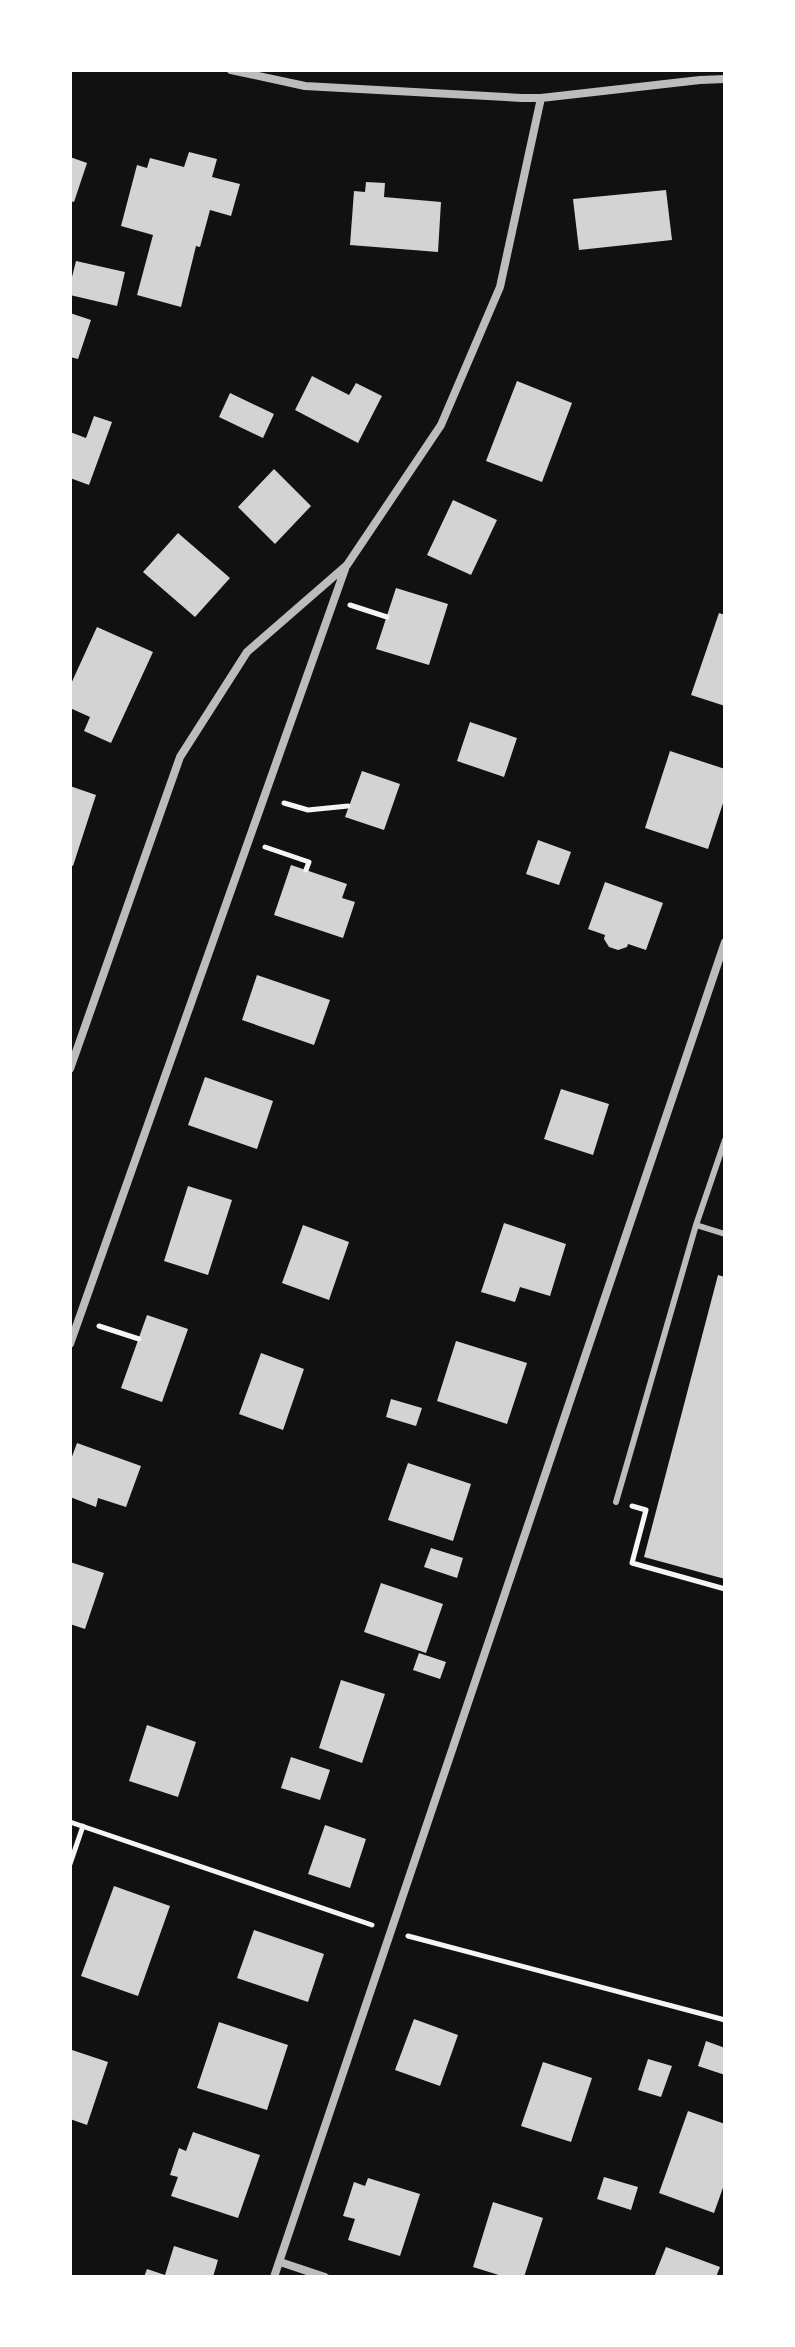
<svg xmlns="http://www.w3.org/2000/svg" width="795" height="2347" viewBox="0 0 795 2347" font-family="Barlow,sans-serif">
  <rect width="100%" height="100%" fill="#111"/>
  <path fill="#d3d3d3" d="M189,152L217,159L212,177L240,184L231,216L210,210L200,247L196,246L181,307L137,295L153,235L121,226L137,165L147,168L150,158L184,167Z
    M70,157L87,163L74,202L70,201Z
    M366,182L385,183L384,197L441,202L438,252L350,245L354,191L365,192Z
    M666,190L672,240L579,250L573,199Z
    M76,261L125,272L117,306L70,295V285Z
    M70,313L91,320L78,359L70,357Z
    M312,376L349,395L356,383L382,396L358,443L295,410Z
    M517,381L572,403L542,482L486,461Z
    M230,393L274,414L263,438L219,417Z
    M94,416L112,422L89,485L70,478V432L86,438Z
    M274,469L311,506L275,544L238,507Z
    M453,500L497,520L471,575L427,555Z
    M178,533L230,578L195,617L143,572Z
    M396,588L448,604L429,665L376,649Z
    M719,613L725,615V706L691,695Z
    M97,627L153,652L111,743L84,731L90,717L70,708V686Z
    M470,722L517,738L504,777L457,761Z
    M670,751L725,769V797L708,849L645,828Z
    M362,771L400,784L384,830L345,817Z
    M70,786L96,795L73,866L70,865Z
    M538,840L571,852L559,885L526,874Z
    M291,865L347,884L342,898L355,902L343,938L274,915Z
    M605,882L663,903L646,950L628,944L627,947L618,950L609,947L604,939L605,935L588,929Z
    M257,975L330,1000L314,1045L242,1020Z
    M205,1077L273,1101L257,1149L188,1125Z
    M561,1089L609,1104L593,1155L544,1139Z
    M188,1186L232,1200L208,1275L164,1261Z
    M504,1223L566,1244L550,1296L520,1287L515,1302L481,1292Z
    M303,1225L349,1242L329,1300L282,1283Z
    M718,1275L725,1277V1579L644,1557Z
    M147,1315L188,1329L162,1402L121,1388Z
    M456,1341L527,1363L507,1424L437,1401Z
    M261,1353L304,1369L283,1430L239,1414Z
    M391,1399L422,1408L416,1426L386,1417Z
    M77,1443L141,1466L126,1507L98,1498L96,1507L70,1497V1462Z
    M408,1463L471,1484L453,1541L388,1520Z
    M431,1548L463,1558L457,1578L424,1567Z
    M70,1562L104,1573L85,1629L70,1624Z
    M381,1583L443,1604L426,1653L364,1632Z
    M419,1653L446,1662L440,1679L413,1670Z
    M341,1680L385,1694L362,1763L319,1748Z
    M147,1725L196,1742L178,1797L129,1781Z
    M291,1757L330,1770L320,1800L281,1788Z
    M325,1825L366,1839L350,1888L308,1874Z
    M114,1886L170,1906L138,1996L81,1976Z
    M254,1930L324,1954L308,2002L237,1978Z
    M414,2019L458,2035L440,2086L395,2070Z
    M219,2022L288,2045L267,2110L197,2088Z
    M706,2041L725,2048V2075L698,2066Z
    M72,2050L108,2062L87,2125L70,2119V2058Z
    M648,2059L672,2066L661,2097L638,2090Z
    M543,2062L592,2078L571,2142L521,2126Z
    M688,2111L725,2124V2182L714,2213L659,2193Z
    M193,2132L260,2155L238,2218L171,2196L178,2177L170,2175L179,2148L186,2151Z
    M604,2177L638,2187L631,2210L597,2199Z
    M368,2178L420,2194L400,2256L348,2240L355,2219L343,2216L354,2182L365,2186Z
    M493,2202L543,2218L524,2277H505L473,2267Z
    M174,2246L218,2260L213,2277H144L147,2269L165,2275Z
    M666,2247L720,2267L716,2277H654Z"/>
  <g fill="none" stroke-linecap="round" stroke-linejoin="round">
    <path stroke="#f5f5f5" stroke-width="5" d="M350,605L387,617
      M284,803L308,810L348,806
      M265,847L309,862L306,870
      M99,1326L139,1339
      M632,1506L646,1510L632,1563L725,1589
      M70,1822L372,1925
      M70,1864L83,1826
      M408,1936L725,2020"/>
    <path stroke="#bcbcbc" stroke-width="6" d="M725,1140L696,1225L725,1234
      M616,1502L696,1225"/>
    <path stroke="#bcbcbc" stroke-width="8" d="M231,70L305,86L522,98H541L700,80L725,79
      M70,1069L180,757L247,652L347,565L441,425L500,287L541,98
      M70,1344L345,569
      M280,2262L325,2277
      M274,2277L725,942"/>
  </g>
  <rect width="795" height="2347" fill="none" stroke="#ffffff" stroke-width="144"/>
</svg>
